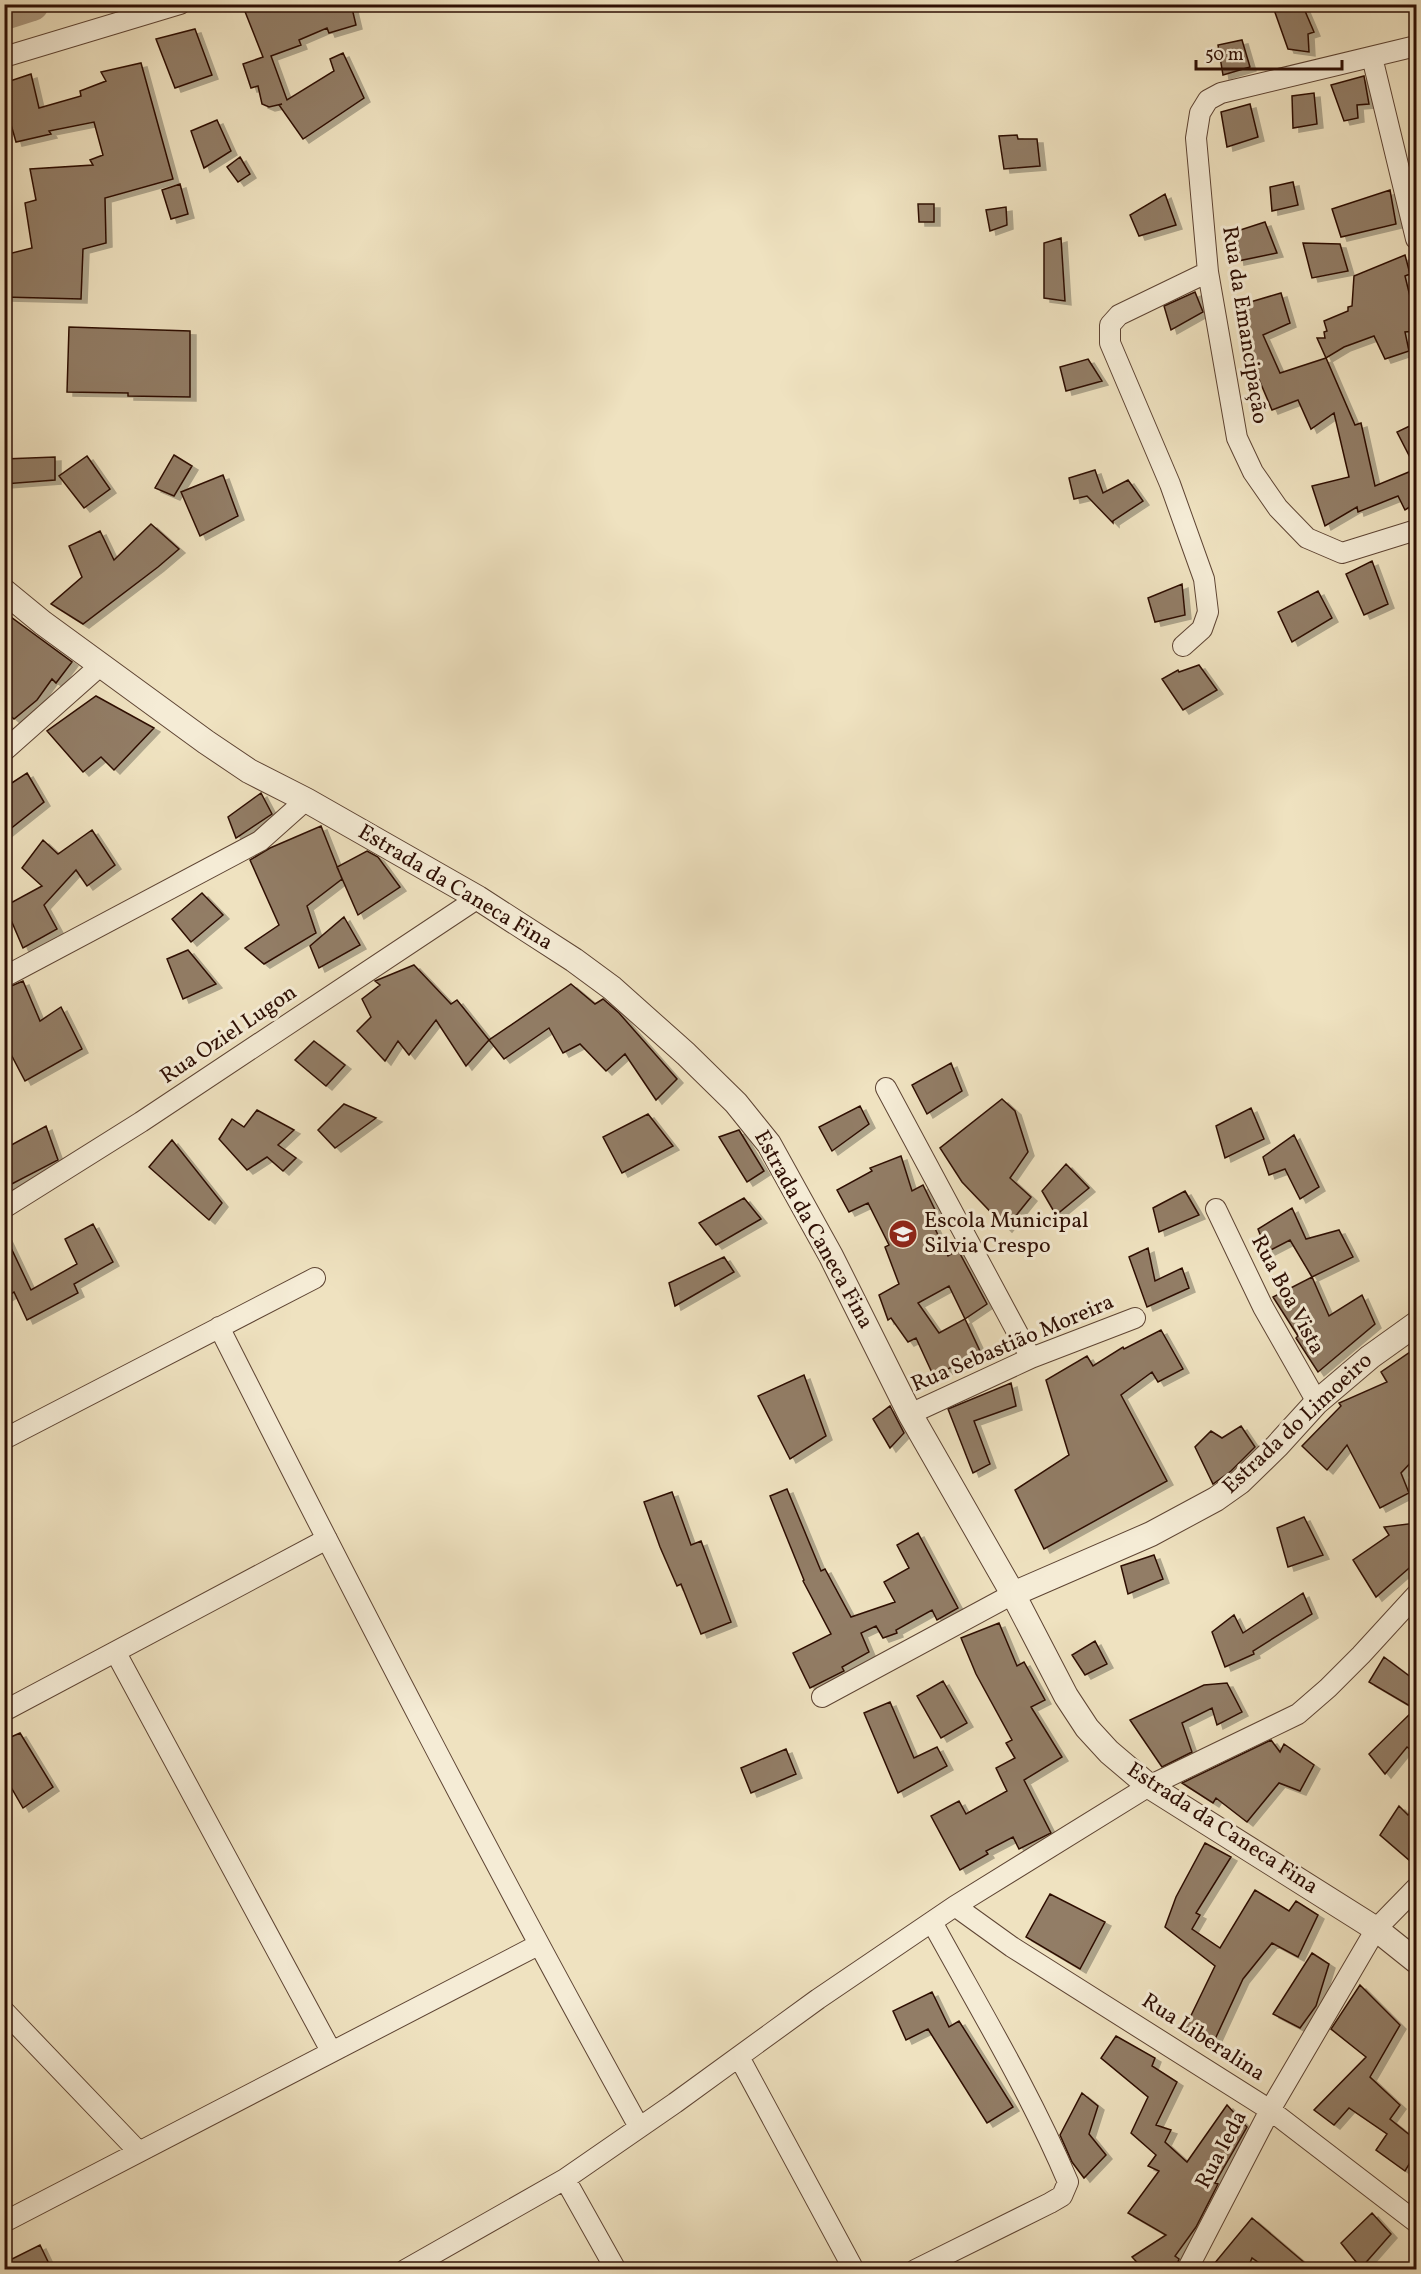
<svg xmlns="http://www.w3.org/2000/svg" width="1421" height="2274" viewBox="0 0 1421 2274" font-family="Vollkorn,serif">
  <defs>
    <filter id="shadow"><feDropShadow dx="6" dy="4" stdDeviation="0" flood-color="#0004"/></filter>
  </defs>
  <rect width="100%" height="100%" fill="#efe2c0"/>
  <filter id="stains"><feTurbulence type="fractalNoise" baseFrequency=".00333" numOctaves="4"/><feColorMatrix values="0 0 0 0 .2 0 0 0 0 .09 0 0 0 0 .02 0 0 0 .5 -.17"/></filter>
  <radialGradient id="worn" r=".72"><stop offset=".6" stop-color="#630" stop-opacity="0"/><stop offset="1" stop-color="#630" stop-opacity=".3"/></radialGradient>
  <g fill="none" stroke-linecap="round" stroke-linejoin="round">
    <path stroke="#ad9a80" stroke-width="34" d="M4,13L32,4"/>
  </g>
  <path fill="#927d66" stroke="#2e0f04" stroke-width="1.5" fill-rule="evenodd" filter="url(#shadow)" d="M242,4H351L356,25L329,33L327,28L299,40L301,45L271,56L287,100L334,71L330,59L343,53L364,98L303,139L279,105L282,104L269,107L262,104L258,86L251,88L243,64L263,57Z
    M1272,4H1302L1314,32L1308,34L1309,52L1288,49Z
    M195,29L212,75L175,88L156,39Z
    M1242,40L1250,67L1223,75L1218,45Z
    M141,63L173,179L105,198L106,243L83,249L81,299L4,297V255L32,248L25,203L36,200L30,169L93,165L90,160L103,155L94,122L49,131L51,134L16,142L4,100V83L31,74L39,108L81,96L80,91L106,81L101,72Z
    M1364,76L1369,104L1357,105L1358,118L1344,121L1331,85Z
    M1314,93L1317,124L1293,128L1292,96Z
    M1250,104L1258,137L1227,147L1221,112Z
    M217,120L231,151L204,168L191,131Z
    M1017,135L1018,139H1037L1040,166L1004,169L999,136Z
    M240,157L250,174L238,182L227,167Z
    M1293,182L1298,205L1272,211L1270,187Z
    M180,184L188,214L171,219L162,190Z
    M1390,190L1396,224L1341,237L1332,209Z
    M1165,194L1176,225L1139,236L1130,215Z
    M918,204H934V222H919Z
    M1006,207L1007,225L990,231L986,210Z
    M1265,222L1277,253L1238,261L1234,232Z
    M1061,238L1065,301L1044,298V243Z
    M1303,243L1340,244L1348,271L1312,278Z
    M1405,255L1410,274L1405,276L1416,321V331L1405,332L1409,351L1385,359L1374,336L1344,347L1326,358L1317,338H1325L1324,332L1327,331L1324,321L1348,311V307L1352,306L1354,276Z
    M1195,292L1203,312L1171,330L1164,306Z
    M1281,293L1290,323L1263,335L1280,373L1326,358L1355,425L1361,423L1375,486L1416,469L1397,432L1416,423V503L1405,510L1398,496L1358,512L1357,507L1325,526L1312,486L1349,477L1334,413L1311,429L1298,400L1272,410L1246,349L1249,348L1240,305Z
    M69,327L190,331V397L128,396V393L67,392Z
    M1088,359L1102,381L1066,391L1060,367Z
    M174,455L192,466L174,496L155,488Z
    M87,456L110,489L84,508L59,476Z
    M55,457V480L4,484V459Z
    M1095,470L1103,493L1128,480L1143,501L1113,521V523L1087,496L1074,499L1069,478Z
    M223,475L238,516L200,536L181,492Z
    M151,524L179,549L158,567L83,624L51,604L82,577L69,546L100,531L114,560Z
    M1372,561L1388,604L1364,615L1346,574Z
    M1182,584L1185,615L1155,622L1148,598Z
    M1318,591L1332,618L1292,642L1278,612Z
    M4,612L72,662L56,683L52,679L37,700L14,719L4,710Z
    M1199,665L1217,690L1183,710L1162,679L1178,670L1179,672Z
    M96,696L154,728L114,770L101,757L83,772L47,731Z
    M27,773L44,802L4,834V788Z
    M261,793L272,814L236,838L228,817Z
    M321,826L342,879L307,906L316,933L264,964L245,948L279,925L250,860L270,848Z
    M92,830L115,865L87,886L76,870L44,905L57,929L23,948L5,906L42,886L22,868L43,840L58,854Z
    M367,851L378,857L400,887L358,915L337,867Z
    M202,893L223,915L191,942L172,919Z
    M344,917L360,945L319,968L310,946Z
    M188,950L216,984L183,999L167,959Z
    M414,965L451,1004L457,1000L489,1040L466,1066L436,1020L409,1055L398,1041L385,1061L357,1031L371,1017L362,999L380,985L375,981Z
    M23,981L40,1021L61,1007L82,1049L25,1081L4,1041V989Z
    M571,984L595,1004L603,999L619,1013L677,1079L656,1100L625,1054L606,1071L580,1044L563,1053L549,1028L504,1059L489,1040Z
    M314,1041L345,1065L326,1086L295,1060Z
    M951,1063L962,1091L927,1114L912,1085Z
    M1002,1099L1015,1111L1028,1152L1010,1178L1031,1197L1006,1228L962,1182L940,1148Z
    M344,1104L376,1118L335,1148L318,1130Z
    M860,1106L869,1124L832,1151L819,1127Z
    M1251,1108L1264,1139L1225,1158L1216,1126Z
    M257,1110L294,1130L278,1145L296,1158L283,1171L267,1157L247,1170L219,1139L232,1119L244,1127Z
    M648,1114L673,1146L622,1173L603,1137Z
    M46,1126L58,1160L4,1188V1149Z
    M739,1130L764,1171L747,1182L719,1137Z
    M1294,1135L1319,1187L1300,1199L1285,1169L1269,1175L1263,1157Z
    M172,1140L222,1203L209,1220L149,1167Z
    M901,1156L912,1191L923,1185L937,1214L930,1218L948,1256L958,1250L987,1304L965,1319L980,1351L934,1377L916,1338L908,1342L891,1318L888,1320L879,1295L899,1284L885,1247L889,1245L868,1203L849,1212L837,1190L872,1171L870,1168ZM949,1286L965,1319L939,1333L918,1303Z
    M1066,1164L1089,1188L1056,1215L1042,1191Z
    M1185,1191L1199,1215L1159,1232L1153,1208Z
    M744,1198L761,1219L716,1245L699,1223Z
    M1292,1208L1306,1239L1339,1230L1353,1257L1312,1277L1290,1240L1267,1252L1258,1229Z
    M93,1224L113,1262L74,1284L78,1293L27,1320L14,1292L4,1298V1233L31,1290L77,1264L65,1239Z
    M1148,1248L1155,1281L1182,1268L1189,1288L1147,1307L1129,1257Z
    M724,1257L734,1272L675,1306L669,1283Z
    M1312,1277L1329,1316L1362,1295L1375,1324L1318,1372L1296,1338L1298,1336L1273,1297Z
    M1161,1330L1183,1369L1158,1382L1152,1372L1121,1395L1167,1481L1044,1549L1015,1490L1069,1455L1046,1380L1087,1356L1093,1366L1123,1347L1124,1349Z
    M1416,1348V1457L1401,1473L1409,1493L1380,1508L1347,1445L1327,1470L1302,1446L1341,1406L1339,1403L1387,1382L1381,1372Z
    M804,1375L826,1436L790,1459L758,1396Z
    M1011,1383L1016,1406L974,1421L990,1464L973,1473L948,1409Z
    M890,1406L904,1433L890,1448L873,1419Z
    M1241,1426L1255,1447L1231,1471L1213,1484L1195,1447L1211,1431L1222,1438Z
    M787,1489L821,1571L825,1569L851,1617L895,1602L884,1582L909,1568L897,1545L918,1533L958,1608L937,1620L932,1610L896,1630L897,1633L883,1638L876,1626L861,1633L869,1652L842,1667L844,1671L810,1688L793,1653L831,1634L803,1581L804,1580L770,1496Z
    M672,1492L691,1545L701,1541L731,1622L701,1634L681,1584L677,1586L660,1547L644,1502Z
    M1304,1517L1323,1555L1288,1567L1277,1528Z
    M1416,1523V1562L1376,1597L1353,1560L1389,1535L1384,1527Z
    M1154,1555L1163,1579L1128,1594L1121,1566Z
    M1303,1593L1312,1614L1253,1651L1254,1654L1225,1667L1212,1632L1234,1615L1243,1633Z
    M999,1623L1017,1666L1024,1662L1045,1700L1031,1707L1062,1757L1024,1780L1051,1833L1019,1849L1013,1837L986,1851L988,1854L960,1870L931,1816L959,1801L966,1814L1007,1791L996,1768L1015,1758L1006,1743L1012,1740L976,1674L961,1638Z
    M1095,1641L1107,1664L1085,1675L1072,1655Z
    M1384,1657L1416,1681V1754L1407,1747L1385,1774L1369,1754L1415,1709L1369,1682Z
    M943,1681L967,1723L941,1738L917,1696Z
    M1227,1683L1242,1712L1217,1725L1212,1708L1182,1723L1192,1752L1162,1767L1130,1720L1204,1685Z
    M890,1702L914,1758L937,1747L947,1766L898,1793L864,1713Z
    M20,1733L53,1787L23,1808L4,1775V1740Z
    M1271,1740L1280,1752L1284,1744L1314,1765L1300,1791L1279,1783L1247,1822L1216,1798L1213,1803L1182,1783Z
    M786,1749L796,1774L751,1793L741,1768Z
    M1399,1806L1408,1815L1416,1808V1866L1380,1835Z
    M1205,1843L1231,1857L1196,1913L1200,1915L1192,1929L1220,1948L1255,1890L1289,1911L1296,1901L1318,1915L1298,1957L1272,1943L1243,1979L1210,2050L1184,2030L1215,1966L1165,1927L1176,1897Z
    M1050,1894L1105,1922L1080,1969L1026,1937Z
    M1312,1953L1329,1964L1316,2006L1300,2028L1273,2014Z
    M1360,1985L1400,2025L1370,2077L1400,2105L1390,2119L1416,2140V2153L1405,2171L1376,2150L1387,2134L1349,2108L1334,2125L1314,2110L1366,2057L1331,2029Z
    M932,1992L949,2027L959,2021L1013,2107L987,2123L928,2029L906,2040L893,2011Z
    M1116,2036L1155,2058L1152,2066L1177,2082L1156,2125L1171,2130L1165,2142L1187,2162L1227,2105L1247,2127L1215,2183L1218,2184L1196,2227L1175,2256L1179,2259L1175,2270H1144L1132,2257L1166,2235L1128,2213L1159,2171L1148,2166L1156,2155L1131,2133L1148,2097L1101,2058Z
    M1082,2093L1098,2106L1089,2134L1106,2155L1084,2178L1072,2162L1060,2135Z
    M1372,2213L1391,2234L1361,2268L1341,2243Z
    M1252,2218L1313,2270H1269L1252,2258L1247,2270H1209Z
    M40,2245L52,2270H4V2263Z"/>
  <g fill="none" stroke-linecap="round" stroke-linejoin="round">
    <g stroke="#5e4433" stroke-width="22">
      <path id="minor" d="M1416,46L1221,93L1208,100L1200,113L1196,138L1208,272L1237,438L1253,472L1278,508L1307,538L1342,553L1416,530
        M4,57L180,4
        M1372,57L1416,239
        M1183,646L1202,629L1208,612L1204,579L1170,484L1110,343V325L1119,315L1208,272
        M4,751L101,665
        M4,977L260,841L306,800
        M886,1088L1031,1358
        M4,1208L141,1122L478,898
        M1216,1209L1263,1307L1317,1402
        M219,1327C355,1596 493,1864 639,2127
        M910,1414L1031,1358L1135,1318
        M4,1439L315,1278
        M116,1653L331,2051
        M822,1697L1013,1594
        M4,1711L327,1539
        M955,1906L1012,1947L1270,2110L1416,2222
        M4,2011L138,2151
        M739,2057L854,2270
        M565,2179L616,2270
        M4,2222L538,1945
        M405,2270L565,2179L675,2103L818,1999L955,1906L1149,1786L1298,1714L1328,1688L1361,1655L1416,1595
        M915,2270L1050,2203L1062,2196L1068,2182C1030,2092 979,2008 932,1922
        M1187,2270L1270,2110L1376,1929L1416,1888"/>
    </g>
    <g stroke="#5e4433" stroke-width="26">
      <path id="tertiary" d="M4,591L43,623L206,742L249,771L306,800L478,898L574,960L612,988L686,1054L736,1103L769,1144L831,1256L910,1414L1013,1594L1066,1696L1087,1728L1109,1752L1149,1786L1376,1929L1416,1961
        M1013,1594L1151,1534L1216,1499L1240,1482L1277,1446L1317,1402L1370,1357L1416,1324"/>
    </g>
    <use href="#minor" stroke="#f5ecd6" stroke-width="20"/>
    <use href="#tertiary" stroke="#f5ecd6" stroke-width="24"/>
  </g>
  <defs>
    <g id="school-disc" transform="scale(1.5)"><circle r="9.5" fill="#8f2418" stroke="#f5ecd6"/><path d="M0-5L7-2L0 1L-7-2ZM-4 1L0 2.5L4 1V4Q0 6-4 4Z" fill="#fff"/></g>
  </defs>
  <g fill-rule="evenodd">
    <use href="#school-disc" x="903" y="1234"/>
  </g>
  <g text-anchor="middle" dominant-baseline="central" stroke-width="6" stroke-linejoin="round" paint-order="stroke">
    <g font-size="22" fill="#2e0f04" stroke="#f5ecd6">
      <text transform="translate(1244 325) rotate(81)">Rua da Emancipação</text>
      <text transform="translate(455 888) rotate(31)">Estrada da Caneca Fina</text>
      <text transform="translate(229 1035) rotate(-34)">Rua Oziel Lugon</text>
      <text transform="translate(813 1230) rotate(61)">Estrada da Caneca Fina</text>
      <text transform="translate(1287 1295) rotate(62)">Rua Boa Vista</text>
      <text transform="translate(1013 1344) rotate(-23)">Rua Sebastião Moreira</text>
      <text transform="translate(1298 1424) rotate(-43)">Estrada do Limoeiro</text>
      <text transform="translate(1222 1829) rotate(33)">Estrada da Caneca Fina</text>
      <text transform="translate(1203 2038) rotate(33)">Rua Liberalina</text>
      <text transform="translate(1222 2150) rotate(-62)">Rua Ieda</text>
    </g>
    <g font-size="22" fill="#2e0f04" stroke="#f5ecd6" text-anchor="start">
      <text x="924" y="1221">Escola Municipal<tspan x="924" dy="25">Silvia Crespo</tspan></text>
    </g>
  </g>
  <rect width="1421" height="2274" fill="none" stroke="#efe2c0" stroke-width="24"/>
  <rect x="6" y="6" width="1409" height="2262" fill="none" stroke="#2e0f04" stroke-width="3"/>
  <rect x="12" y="12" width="1397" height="2250" fill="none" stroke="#2e0f04" stroke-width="1.5"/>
  <path d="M1196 60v9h146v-9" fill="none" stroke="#2e0f04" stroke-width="3"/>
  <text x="1205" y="60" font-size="18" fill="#2e0f04" stroke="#f5ecd6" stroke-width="4.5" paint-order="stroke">50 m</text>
  <rect width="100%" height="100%" filter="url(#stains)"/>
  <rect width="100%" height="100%" fill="url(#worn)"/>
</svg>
